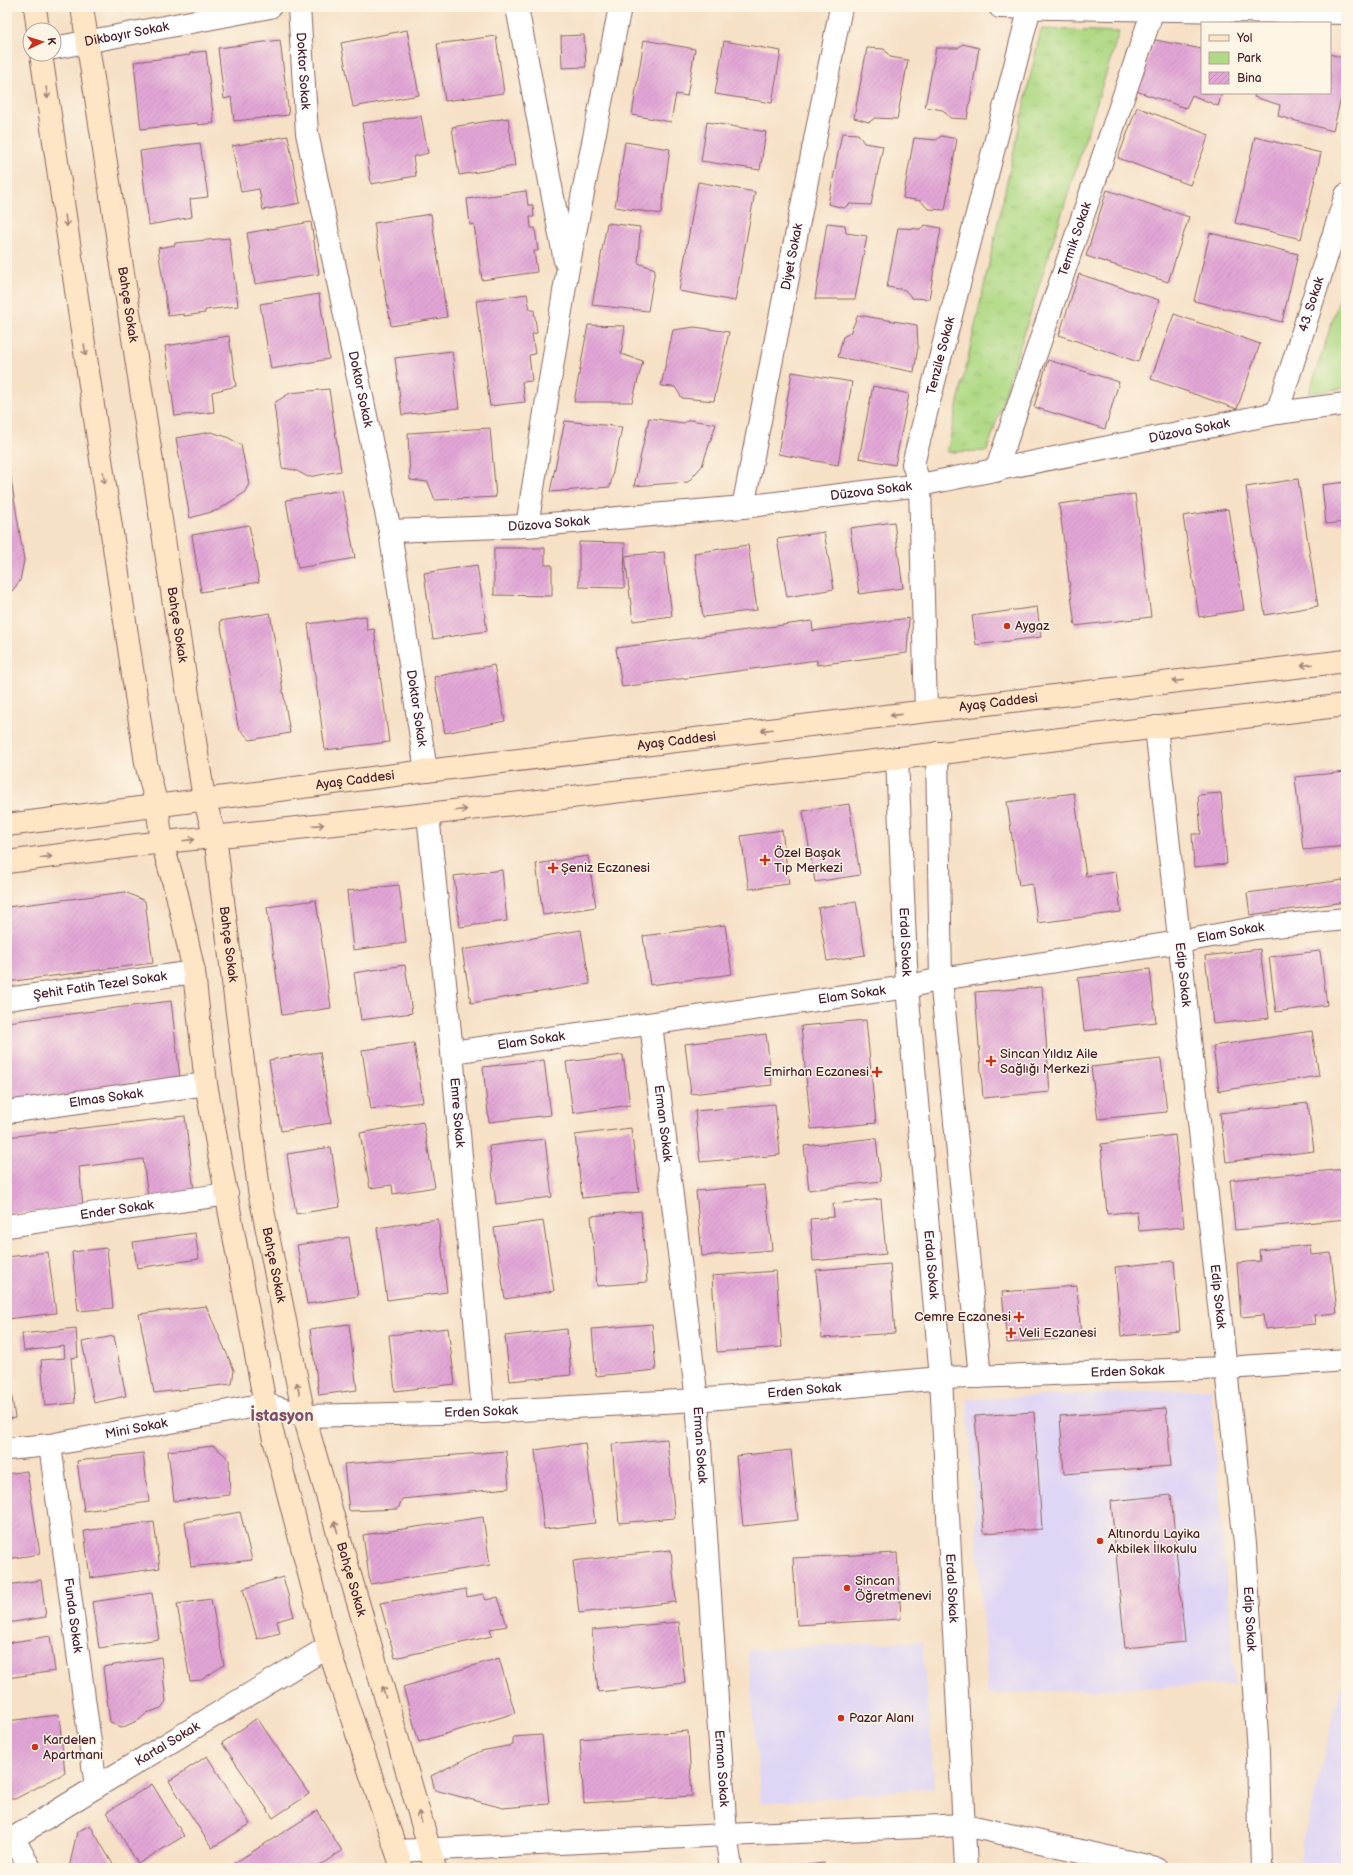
<svg xmlns="http://www.w3.org/2000/svg" width="1353" height="1875" viewBox="0 0 1353 1875" font-family="'Balsamiq Sans',sans-serif">
  <defs>
    <pattern id="grass-tufts" width="24" height="20" patternUnits="userSpaceOnUse"><rect width="24" height="20" fill="#afd985"/><path d="M3 7l-1-3M5 7V3M7 7l1-3M15 17l-1-3M17 17v-4M19 17l1-3" fill="none" stroke="#98ba73"/></pattern>
    <pattern id="building-hatch" width="6" height="6" patternUnits="userSpaceOnUse"><rect width="6" height="6" fill="#e2a6d6"/><path d="M-1 1l2-2M0 6l6-6M5 7l2-2" fill="none" stroke="#c38eb8"/></pattern>
  </defs>
  <rect width="100%" height="100%" fill="#fcf5e5"/>
  <filter id="ink" filterUnits="userSpaceOnUse"><feTurbulence type="fractalNoise" baseFrequency=".025" numOctaves="2"/><feDisplacementMap in="SourceGraphic" scale="8" xChannelSelector="R" yChannelSelector="G"/><feConvolveMatrix kernelMatrix="1 2 1 2 8 2 1 2 1" color-interpolation-filters="sRGB"/></filter>
  <filter id="wash" filterUnits="userSpaceOnUse"><feTurbulence type="fractalNoise" baseFrequency=".012" numOctaves="4" result="noise"/><feDisplacementMap in="SourceGraphic" scale="16" xChannelSelector="R" yChannelSelector="G"/><feGaussianBlur stdDeviation="0.9" result="paint"/><feColorMatrix in="noise" values="0 0 0 0 0 0 0 0 0 0 0 0 0 0 0 0 0 1.4 0 .05"/><feComposite in="paint" operator="in"/></filter>
  <g filter="url(#wash)">
    <rect width="100%" height="100%" fill="#f6e0c6"/>
    <path fill="#dfd5f5" d="M1210,1389L1235,1684L988,1694L967,1399Z
      M1346,1610V1868H1318L1298,1862L1342,1681Z
      M922,1641L935,1787L761,1804L748,1650Z"/>
    <path fill="url(#grass-tufts)" stroke="#7c7c58" d="M1041,29L1119,32L987,451L947,452Z"/>
    <path fill="#afd985" stroke="#7c7c58" d="M1346,279V388L1309,393Z"/>
    <g id="blocks">
      <path fill="url(#building-hatch)" d="M120,7H137V8L121,11Z
        M407,30L419,95L353,107L341,43Z
        M584,35L586,67L562,68L561,36Z
        M496,36L504,93L445,101L437,44Z
        M280,40L289,115L234,121L231,97L224,99L218,48Z
        M644,40L695,49L687,96L676,94L671,122L632,115Z
        M1155,40L1202,49V93H1222L1218,106L1192,95L1186,108L1136,91Z
        M724,41L781,51L772,103L715,94Z
        M963,44L979,48L967,119L950,118L943,110L925,107L936,48H958Z
        M867,48L884,49L890,57L908,60L897,119L875,118L869,122L854,118Z
        M206,51L214,123L198,125V123L141,129L134,62L190,55V53Z
        M1330,54L1346,59V76L1333,131L1278,116L1280,105L1254,97L1255,93H1330Z
        M1137,107L1209,135L1190,185L1118,158Z
        M421,116L428,153L413,157L416,176L371,184L362,123Z
        M508,118L515,166L459,175L452,127Z
        M707,122L766,132L760,170L701,161Z
        M842,133L858,134L864,143L883,146L871,205L849,204L844,208L828,204Z
        M288,136L300,203L263,210L259,189L241,192L232,146Z
        M941,136L957,139L945,210L928,209L921,201L903,198L914,138L936,140Z
        M1255,137L1321,153L1301,239L1235,223Z
        M625,142L670,149L661,214L615,207Z
        M200,143L208,197L190,199L192,217L149,225L140,151Z
        M698,182L755,192L735,301L679,291Z
        M1107,190L1189,217L1168,282L1086,256Z
        M526,191L528,205H533L534,217H530L531,228H535L538,251H534L537,272L482,280L474,224L470,225L467,199Z
        M431,214L447,317L391,326L374,223Z
        M311,222L319,274L255,284L247,233Z
        M607,223L640,227L638,263L655,269L648,311L592,305Z
        M827,223L845,225L846,233L867,236L855,299H815Z
        M925,225L941,228L929,299L912,298L905,290L887,287L898,228L920,229Z
        M1210,233L1298,254L1282,322L1194,301Z
        M229,238L238,306L205,310V313L184,316V314L168,316L158,248L175,245V243Z
        M1079,274L1159,300L1138,362L1059,335Z
        M319,294L329,359L271,369L260,304Z
        M527,294L530,310H534L537,333L532,334L535,354L529,355L532,381L522,382L525,402L490,406L476,301Z
        M1174,314L1260,344L1237,409L1151,379Z
        M858,315L917,325L918,347L914,372L838,357L843,337L850,333Z
        M588,325L625,326L621,354L643,361L632,402H574Z
        M695,327L729,332L714,401L682,398L675,387L661,386L673,330Z
        M229,336L236,386L212,392L214,412L175,416L165,346Z
        M452,351L459,408L402,415L395,358Z
        M1048,360L1119,382L1105,429L1034,407Z
        M792,372L852,382L838,465L778,454Z
        M873,386L909,394L895,465L859,458Z
        M329,389L341,471L308,477L295,470L282,468L274,403L290,393Z
        M649,418L683,423L690,420L716,424L702,466L688,482L634,486Z
        M565,421L622,427L610,487L550,492Z
        M490,428L496,497L435,500L428,482L410,480L408,433Z
        M211,432L227,437L241,445L249,484L244,493L218,510L190,518L176,438Z
        M7,454L24,560L20,581L12,591L7,593Z
        M1298,479L1318,606L1265,615L1246,487Z
        M1346,482V522L1326,524L1322,485Z
        M342,490L355,558L298,568L286,500Z
        M1135,494L1151,617L1075,626L1059,504Z
        M1228,509L1244,610L1199,617L1183,516Z
        M894,522L903,588L859,594L850,528Z
        M249,525L259,582L201,592L192,535Z
        M824,532L834,589L787,597L777,539Z
        M579,542L625,543L624,588L579,587Z
        M748,545L757,610L703,617L694,553Z
        M494,548H545V565H552V596L494,595Z
        M664,552L672,616L633,621L625,556Z
        M477,565L487,631L433,639L424,573Z
        M1037,607L1041,637L976,645L972,616Z
        M270,613L290,733L250,740L238,727L220,621Z
        M366,616L367,630L374,629L389,742L325,750L308,624Z
        M909,618L907,653L817,665V660L622,687L616,648L812,621L813,631Z
        M494,665L505,721L445,733L434,677Z
        M1346,772V846L1303,850L1295,777Z
        M1074,793L1086,876L1116,872L1121,912L1038,923L1032,884L1019,886L1007,802Z
        M1221,793L1227,864L1194,867L1192,834H1201L1198,795Z
        M849,804L860,875L815,882L803,811Z
        M782,830L789,884L749,889L741,836Z
        M588,856L596,907L543,915L536,864Z
        M502,870L507,921L460,927L454,876Z
        M1343,880L1345,902L1250,915L1247,893Z
        M399,885L406,943L353,950L347,891Z
        M125,892L145,901L153,963L7,982V907Z
        M316,900L331,1008L282,1015L267,907Z
        M856,901L865,955L827,961L818,908Z
        M725,925L732,974L650,985L643,936Z
        M581,930L590,984L471,1003L462,950Z
        M1260,949L1269,1018L1213,1024L1205,956Z
        M1320,951L1327,1005L1276,1012L1269,957Z
        M405,965L412,1013L361,1020L354,973Z
        M1150,969L1156,1022L1084,1031L1078,978Z
        M1042,987L1050,1092L983,1098L975,992Z
        M171,1001L180,1078L122,1084V1090L7,1102V1022Z
        M866,1020L876,1123L811,1129L801,1026Z
        M1312,1031L1319,1076L1219,1091L1213,1046Z
        M766,1034L772,1085L691,1094L685,1044Z
        M414,1043L423,1102L371,1109L362,1050Z
        M320,1052L331,1123L281,1131L269,1060Z
        M623,1055L630,1105L573,1113L566,1062Z
        M1161,1059L1167,1112L1098,1119L1091,1067Z
        M544,1060L551,1115L489,1122L483,1067Z
        M1308,1103L1314,1151L1226,1162L1220,1113Z
        M775,1104L780,1155L700,1162L695,1111Z
        M185,1116L194,1191L148,1197L143,1159L79,1167L83,1206L7,1215V1137Z
        M423,1122L435,1187L393,1194L392,1185L370,1188L360,1133Z
        M631,1128L639,1192L582,1198L575,1135Z
        M1175,1135L1184,1227L1139,1231L1137,1211L1107,1214L1101,1144Z
        M876,1138L881,1181L809,1190L804,1146Z
        M545,1139L552,1197L496,1204L489,1146Z
        M331,1147L340,1207L296,1214L287,1154Z
        M1346,1169V1219L1235,1230L1230,1180Z
        M765,1185L772,1250L702,1256L696,1191Z
        M881,1199L886,1254L813,1261L810,1219L834,1217L833,1204Z
        M641,1211L647,1282L597,1286L591,1216Z
        M438,1219L447,1292L387,1300L377,1228Z
        M543,1221L554,1291L505,1299L494,1228Z
        M195,1233L199,1259L137,1268L133,1242Z
        M349,1237L358,1296L307,1304L297,1245Z
        M1310,1245L1311,1255L1331,1253L1337,1313L1314,1315L1315,1324L1265,1329L1263,1315L1241,1317L1237,1263L1260,1261L1259,1250Z
        M107,1248L113,1308L78,1311L72,1252Z
        M48,1252L56,1313L7,1319V1257Z
        M1174,1261L1180,1331L1121,1336L1115,1267Z
        M890,1264L895,1333L822,1338L816,1270Z
        M776,1271L782,1347L717,1352L712,1276Z
        M1077,1286L1081,1337L1007,1343L1002,1292Z
        M206,1306L234,1370L232,1384L154,1393L139,1314Z
        M349,1324L357,1390L319,1395L310,1329Z
        M652,1324L656,1370L596,1376L592,1329Z
        M76,1328L78,1357L71,1358L75,1403L45,1406L41,1360L65,1358L64,1346L24,1351L22,1334Z
        M448,1328L455,1384L395,1391L389,1335Z
        M567,1329L571,1375L510,1381L505,1336Z
        M114,1336L126,1396L94,1403L82,1342Z
        M7,1364L15,1418L7,1419Z
        M1166,1408L1171,1466L1064,1474L1060,1416Z
        M1034,1412L1042,1529L984,1533L975,1416Z
        M667,1439L675,1518L619,1523L612,1444Z
        M585,1443L595,1523L544,1529L535,1450Z
        M214,1446L229,1459L230,1495L174,1501L168,1451Z
        M791,1450L798,1520L743,1526L736,1456Z
        M506,1451L509,1488L402,1499L398,1509L349,1511L344,1464Z
        M143,1453L149,1502L84,1511L77,1461Z
        M27,1471L40,1554L7,1559V1474Z
        M1171,1495L1185,1642L1125,1648L1111,1501Z
        M240,1512L252,1560L191,1567L185,1522Z
        M483,1517L490,1565L370,1584L363,1535Z
        M154,1522L160,1568L90,1578L84,1531Z
        M671,1550L676,1602L579,1613L573,1561Z
        M897,1553L901,1619L797,1625L793,1558Z
        M283,1577L294,1616L277,1621L280,1633L257,1639L243,1589Z
        M41,1580L46,1617L7,1623V1585Z
        M466,1589L467,1597L483,1594L486,1600L498,1597L507,1626L490,1629L492,1636L395,1658L380,1603Z
        M152,1593L159,1639L99,1648L92,1602Z
        M211,1599L224,1665L201,1680L190,1681L177,1604Z
        M679,1622L685,1683L598,1692L592,1630Z
        M50,1636L55,1671L7,1678V1643Z
        M161,1657L166,1701L161,1708L147,1713L139,1720L121,1728L110,1722L103,1667Z
        M499,1658L515,1713L419,1742L403,1687Z
        M59,1715L65,1773L15,1799H7V1721Z
        M257,1718L309,1794L273,1818L222,1743Z
        M688,1731L692,1796L584,1803L580,1739Z
        M542,1735L549,1804L503,1808L435,1790L431,1776L481,1751L513,1745V1737Z
        M207,1756L250,1824L212,1848L169,1781Z
        M152,1784L184,1836L138,1864L107,1812Z
        M317,1811L342,1851L315,1868H236L233,1864Z
        M90,1825L115,1868H69L77,1832Z
        M824,1863L825,1868H791V1867Z
        M917,1866V1868H897V1867Z"/>
    </g>
  </g>
  <g filter="url(#ink)">
    <use href="#blocks" fill-opacity="0" stroke="#866361" stroke-width="1"/>
    <g fill="none" stroke-linecap="round" stroke-linejoin="round">
      <g stroke="#866361" stroke-width="24">
        <g id="street">
          <path id="s1" d="M299,7L307,133L390,531L426,771"/>
          <path d="M517,7L565,261"/>
          <path d="M1000,7L1346,13"/>
          <path id="s2" d="M54,48L270,7"/>
          <path id="s3" d="M1277,413L1346,195"/>
          <path id="s4" d="M996,471L1154,7"/>
          <path id="s5" d="M743,507L841,7"/>
          <path d="M527,526L567,273L620,7"/>
          <path id="s6" d="M390,531L527,526L743,507L920,485L1277,413L1346,404"/>
          <path id="s7" d="M926,711L920,485L913,464L1030,7"/>
          <path id="s8" d="M1156,727L1245,1544L1258,1754L1261,1868"/>
          <path d="M937,753L941,979L980,1377"/>
          <path id="s9" d="M897,758L907,987L941,1378L966,1868"/>
          <path id="s10" d="M428,814L452,1052L483,1412"/>
          <path id="s11" d="M7,999L194,972"/>
          <path id="s12" d="M651,1024L697,1400L726,1835L731,1868"/>
          <path id="s13" d="M452,1052L907,987L941,979L1179,942L1255,928L1346,919"/>
          <path id="s14" d="M7,1112L206,1084"/>
          <path id="s15" d="M7,1226L227,1194"/>
          <path id="s16" d="M50,1445L96,1787"/>
          <path id="s17" d="M7,1449L50,1445L265,1404L304,1416L483,1412L697,1400L941,1378L1227,1368L1346,1360"/>
          <path d="M14,1839L30,1868"/>
          <path id="s18" d="M7,1842L96,1787L328,1647"/>
          <path d="M397,1851L726,1835L965,1825L1156,1868"/>
        </g>
      </g>
      <g stroke="#866361" stroke-width="24">
        <g id="secondary">
          <path d="M35,7L38,30"/>
          <path id="s19" d="M82,7L204,799L215,836L259,1190L304,1416L435,1868"/>
          <path d="M41,54L146,763L157,806L162,843L177,894L194,972L206,1084L265,1404L328,1647L402,1868"/>
          <path id="s20" d="M7,825L426,771L1346,661"/>
          <path d="M7,862L137,845L428,814L1346,705"/>
        </g>
      </g>
      <use href="#street" stroke="#fff" stroke-width="22"/>
      <use href="#secondary" stroke="#fde5c5" stroke-width="22"/>
    </g>
    <defs><path id="oneway-shaft" d="M-6 0H5M1.5-3L5.5 0L1.5 3" fill="none" stroke-width="1.6" stroke-linecap="round" stroke-linejoin="round"/></defs>
    <g stroke="#a48278">
      <use href="#oneway-shaft" transform="translate(47 93) rotate(82)"/>
      <use href="#oneway-shaft" transform="translate(66 221) rotate(82)"/>
      <use href="#oneway-shaft" transform="translate(85 350) rotate(82)"/>
      <use href="#oneway-shaft" transform="translate(104 478) rotate(82)"/>
      <use href="#oneway-shaft" transform="translate(1307 665) rotate(173)"/>
      <use href="#oneway-shaft" transform="translate(1178 681) rotate(173)"/>
      <use href="#oneway-shaft" transform="translate(896 715) rotate(173)"/>
      <use href="#oneway-shaft" transform="translate(767 730) rotate(173)"/>
      <use href="#oneway-shaft" transform="translate(461 810) rotate(-7)"/>
      <use href="#oneway-shaft" transform="translate(318 825) rotate(-6)"/>
      <use href="#oneway-shaft" transform="translate(189 840) rotate(-7)"/>
      <use href="#oneway-shaft" transform="translate(46 857) rotate(-7)"/>
      <use href="#oneway-shaft" transform="translate(298 1388) rotate(-102)"/>
      <use href="#oneway-shaft" transform="translate(336 1527) rotate(-106)"/>
      <use href="#oneway-shaft" transform="translate(384 1692) rotate(-106)"/>
      <use href="#oneway-shaft" transform="translate(420 1817) rotate(-106)"/>
    </g>
  </g>
  <g fill="#c8321e" stroke="#fcf5e5" stroke-width="1.5">
    <circle cx="1007" cy="626" r="4"/>
    <path d="M763 854h4v4h4v4h-4v4h-4v-4h-4v-4h4z"/>
    <path d="M551 862h4v4h4v4h-4v4h-4v-4h-4v-4h4z"/>
    <path d="M989 1055h4v4h4v4h-4v4h-4v-4h-4v-4h4z"/>
    <path d="M875 1066h4v4h4v4h-4v4h-4v-4h-4v-4h4z"/>
    <path d="M1017 1311h4v4h4v4h-4v4h-4v-4h-4v-4h4z"/>
    <path d="M1009 1327h4v4h4v4h-4v4h-4v-4h-4v-4h4z"/>
    <circle cx="1100" cy="1541" r="4"/>
    <circle cx="847" cy="1588" r="4"/>
    <circle cx="841" cy="1718" r="4"/>
    <circle cx="35" cy="1747" r="4"/>
  </g>
  <g text-anchor="middle" dominant-baseline="central" stroke-width="3" stroke-linejoin="round" paint-order="stroke">
    <g font-size="13" fill="#4a1f2b" stroke="#fcf5e5">
      <text stroke="none"><textPath href="#s2" startOffset="74">Dikbayır Sokak</textPath></text>
      <text stroke="none"><textPath href="#s1" startOffset="64">Doktor Sokak</textPath></text>
      <text stroke="none"><textPath href="#s4" startOffset="245">Termik Sokak</textPath></text>
      <text stroke="none"><textPath href="#s5" startOffset="255">Diyet Sokak</textPath></text>
      <text stroke="none"><textPath href="#s19" startOffset="301">Bahçe Sokak</textPath></text>
      <text stroke="none"><textPath href="#s3" startOffset="114">43. Sokak</textPath></text>
      <text stroke="none"><textPath href="#s7" startOffset="360">Tenzile Sokak</textPath></text>
      <text stroke="none"><textPath href="#s1" startOffset="388">Doktor Sokak</textPath></text>
      <text stroke="none"><textPath href="#s6" startOffset="807">Düzova Sokak</textPath></text>
      <text stroke="none"><textPath href="#s6" startOffset="483">Düzova Sokak</textPath></text>
      <text stroke="none"><textPath href="#s6" startOffset="159">Düzova Sokak</textPath></text>
      <text stroke="none"><textPath href="#s19" startOffset="625">Bahçe Sokak</textPath></text>
      <text stroke="none"><textPath href="#s20" startOffset="999">Ayaş Caddesi</textPath></text>
      <text stroke="none"><textPath href="#s1" startOffset="712">Doktor Sokak</textPath></text>
      <text stroke="none"><textPath href="#s20" startOffset="675">Ayaş Caddesi</textPath></text>
      <text stroke="none"><textPath href="#s20" startOffset="351">Ayaş Caddesi</textPath></text>
      <text stroke="none"><textPath href="#s13" startOffset="788">Elam Sokak</textPath></text>
      <text stroke="none"><textPath href="#s9" startOffset="184">Erdal Sokak</textPath></text>
      <text stroke="none"><textPath href="#s19" startOffset="949">Bahçe Sokak</textPath></text>
      <text stroke="none"><textPath href="#s8" startOffset="249">Edip Sokak</textPath></text>
      <text stroke="none"><textPath href="#s11" startOffset="94">Şehit Fatih Tezel Sokak</textPath></text>
      <text stroke="none"><textPath href="#s13" startOffset="404">Elam Sokak</textPath></text>
      <text stroke="none"><textPath href="#s13" startOffset="80">Elam Sokak</textPath></text>
      <text stroke="none"><textPath href="#s14" startOffset="100">Elmas Sokak</textPath></text>
      <text stroke="none"><textPath href="#s10" startOffset="300">Emre Sokak</textPath></text>
      <text stroke="none"><textPath href="#s12" startOffset="100">Erman Sokak</textPath></text>
      <text stroke="none"><textPath href="#s15" startOffset="111">Ender Sokak</textPath></text>
      <text stroke="none"><textPath href="#s19" startOffset="1273">Bahçe Sokak</textPath></text>
      <text stroke="none"><textPath href="#s9" startOffset="508">Erdal Sokak</textPath></text>
      <text stroke="none"><textPath href="#s8" startOffset="573">Edip Sokak</textPath></text>
      <text stroke="none"><textPath href="#s17" startOffset="1128">Erden Sokak</textPath></text>
      <text stroke="none"><textPath href="#s17" startOffset="804">Erden Sokak</textPath></text>
      <text stroke="none"><textPath href="#s17" startOffset="480">Erden Sokak</textPath></text>
      <text stroke="none"><textPath href="#s17" startOffset="131">Mini Sokak</textPath></text>
      <text stroke="none"><textPath href="#s12" startOffset="424">Erman Sokak</textPath></text>
      <text stroke="none"><textPath href="#s19" startOffset="1597">Bahçe Sokak</textPath></text>
      <text stroke="none"><textPath href="#s9" startOffset="832">Erdal Sokak</textPath></text>
      <text stroke="none"><textPath href="#s16" startOffset="172">Funda Sokak</textPath></text>
      <text stroke="none"><textPath href="#s8" startOffset="897">Edip Sokak</textPath></text>
      <text stroke="none"><textPath href="#s18" startOffset="188">Kartal Sokak</textPath></text>
      <text stroke="none"><textPath href="#s12" startOffset="748">Erman Sokak</textPath></text>
    </g>
    <g font-size="13" fill="#4a1f2b" stroke="#fcf5e5" text-anchor="start">
      <text x="1015" y="626">Aygaz</text>
      <text x="774" y="853">Özel Başak<tspan x="774" dy="15">Tıp Merkezi</tspan></text>
      <text x="561" y="868">Şeniz Eczanesi</text>
      <text x="1000" y="1054">Sincan Yıldız Aile<tspan x="1000" dy="15">Sağlığı Merkezi</tspan></text>
      <text x="869" y="1072" text-anchor="end">Emirhan Eczanesi</text>
      <text x="1011" y="1317" text-anchor="end">Cemre Eczanesi</text>
      <text x="1019" y="1333">Veli Eczanesi</text>
      <text x="1108" y="1534">Altınordu Layika<tspan x="1108" dy="15">Akbilek İlkokulu</tspan></text>
      <text x="855" y="1581">Sincan<tspan x="855" dy="15">Öğretmenevi</tspan></text>
      <text x="849" y="1718">Pazar Alanı</text>
      <text x="43" y="1740">Kardelen<tspan x="43" dy="15">Apartmanı</tspan></text>
    </g>
    <g font-size="17" font-weight="bold" fill="#7f4e67" stroke="#fcf5e5">
      <text x="282" y="1416">İstasyon</text>
    </g>
  </g>
  <rect width="1353" height="1875" fill="none" stroke="#fcf5e5" stroke-width="24"/>
  <rect x="1201" y="22" width="130" height="72" fill="#fcf5e5" stroke="#b59f9b"/>
  <rect x="1209" y="35" width="20" height="6" fill="#fde5c5" stroke="#b59f9b"/>
  <text x="1237" y="42" font-size="12" fill="#4a1f2b">Yol</text>
  <rect x="1209" y="52" width="20" height="12" fill="#afd985" stroke="#b59f9b"/>
  <text x="1237" y="62" font-size="12" fill="#4a1f2b">Park</text>
  <rect x="1209" y="72" width="20" height="12" fill="url(#building-hatch)" stroke="#b59f9b"/>
  <text x="1237" y="82" font-size="12" fill="#4a1f2b">Bina</text>
  <g transform="translate(42 42) rotate(86)"><circle r="19" fill="#fcf5e5" stroke="#b59f9b"/>
  <path d="M0-3L7 15L0 10L-7 15Z" fill="#c8321e"/>
  <text y="-6" font-size="11" font-weight="bold" text-anchor="middle" fill="#4a1f2b">K</text>
  </g>
</svg>
